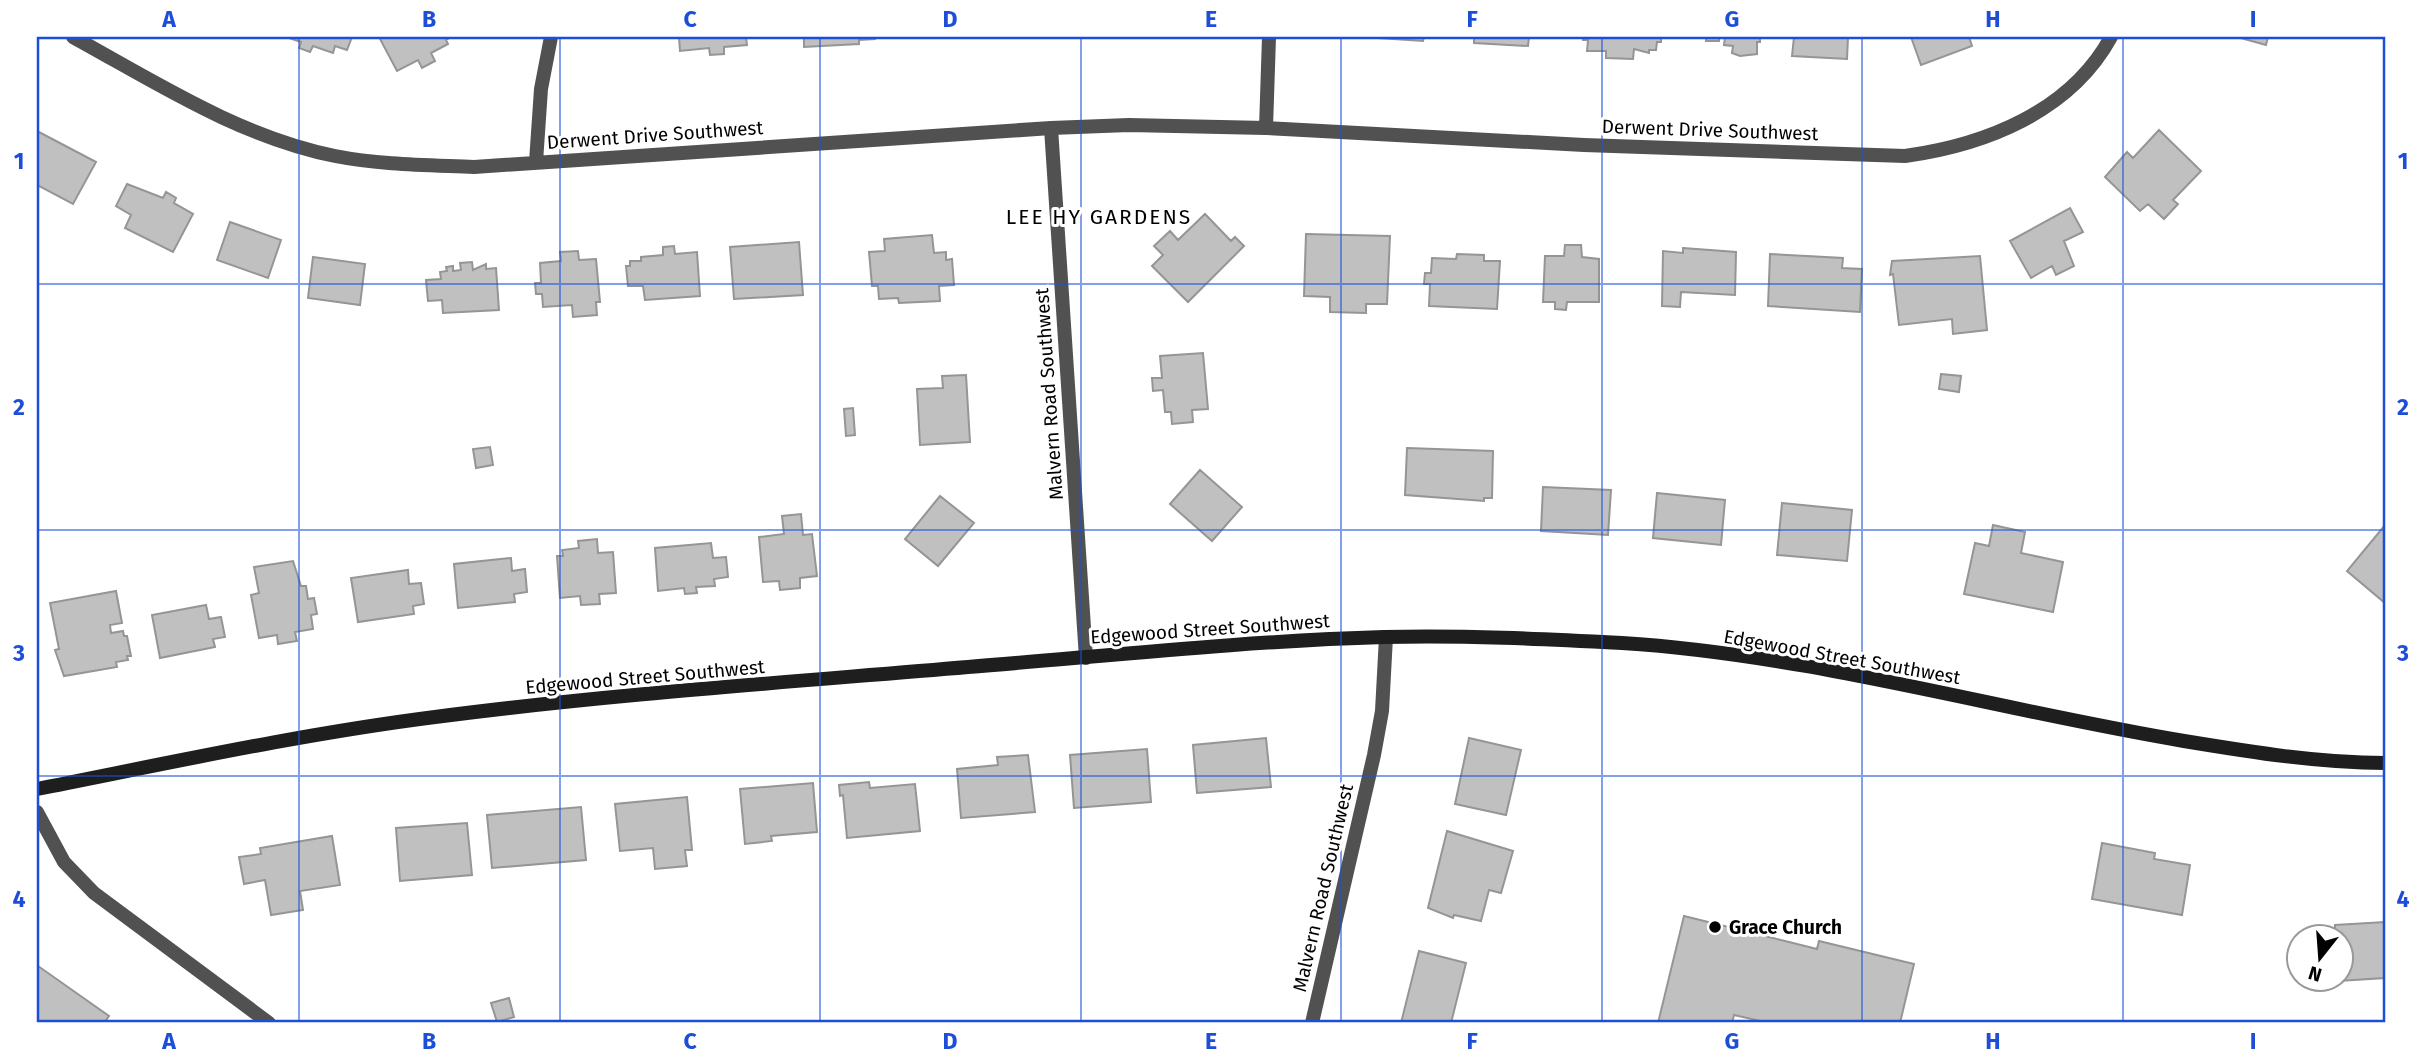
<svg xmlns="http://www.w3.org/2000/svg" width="2422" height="1060" viewBox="0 0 2422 1060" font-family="'Fira Sans',sans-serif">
  <rect width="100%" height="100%" fill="#fff"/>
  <path fill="#c0c0c0" stroke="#959595" stroke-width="2" d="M286,37H352L347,50L335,46L333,53L313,46L310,52L299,48L301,42Z
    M379,37H451L446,40L448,44L431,53L435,61L422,68L418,60L397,71Z
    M679,37H746L747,45L724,47V54L710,55L709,48L680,51Z
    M804,37H875V39L859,40V44L804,47Z
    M1362,37H1424L1423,41Z
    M1474,37H1529L1528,46L1474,43Z
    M1583,37H1661V42H1657L1656,50H1649V53L1634,49L1633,59L1606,58V51H1587L1588,40H1583Z
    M1706,37H1760V42H1757V54L1740,56L1732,53L1733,46L1724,45L1725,37H1719V41H1706Z
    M1794,37H1848L1847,59L1792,56Z
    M1911,37H1969L1972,46L1921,65Z
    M2237,37H2268L2266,45Z
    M2159,130L2201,171L2173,200L2178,204L2164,219L2148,204L2140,211L2105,177L2127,152L2133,158Z
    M37,131L96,162L73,204L37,185Z
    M127,184L163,198L166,192L176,198L174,203L193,214L173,252L125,228L131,215L116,206Z
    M2070,208L2083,232L2064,241L2074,266L2056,275L2052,266L2031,278L2010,241Z
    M1205,214L1231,241L1235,237L1244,246L1188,302L1152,266L1163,255L1154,246L1170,231L1178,240Z
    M230,222L281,240L268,278L217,260Z
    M1306,234L1390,236L1387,304H1366V313L1330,312V297L1304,296Z
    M932,235L934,253L946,252V260L952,259L954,285L939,286L940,301L899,303L898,298L879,299L878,286H872L869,252L885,251L884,239Z
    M799,242L803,295L734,299L730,247Z
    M1565,245H1581L1582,257L1599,259V302H1567L1566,310L1555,309V302H1543L1545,256H1564Z
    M674,246L675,254L697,252L700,296L645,300L643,286H628L626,266H630V261H641V257L663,255V247Z
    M1683,248L1736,252L1735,295L1681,292L1680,307L1662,306L1663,251L1683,253Z
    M578,251L579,260L596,259L600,302H596L597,315L573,317L572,305L543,307L542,294H536L535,283H541L540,263L561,261L560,252Z
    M1457,254L1484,255V261H1500L1497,309L1429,306L1430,284H1424L1425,273H1431L1432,258L1456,259Z
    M1770,254L1843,258L1842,268L1862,269L1860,312L1768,306Z
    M1980,256L1987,330L1953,334L1952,319L1899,325L1893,274L1890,275L1892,261Z
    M313,257L365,264L360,305L308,298Z
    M472,262L473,270L486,264V269L496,268L499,310L443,313L442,300L428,301L426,280L441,279L440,272L447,271L446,267L453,266V271L461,270L460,263Z
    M1203,353L1208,409L1192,410L1193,422L1172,424L1171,412H1165L1163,390L1153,391L1152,378H1162L1160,356Z
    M1941,374L1961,376L1959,392L1939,389Z
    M966,375L970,442L920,445L917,389L943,388L942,376Z
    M853,408L855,435L846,436L844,409Z
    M490,447L493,465L476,468L473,449Z
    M1407,448L1493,451L1492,498H1484V501L1405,495Z
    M1200,470L1242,507L1212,541L1170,504Z
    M1543,487L1611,490L1608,535L1541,531Z
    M1657,493L1725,500L1721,545L1653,538Z
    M940,496L974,523L938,566L905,539Z
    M1782,503L1852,510L1847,561L1777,555Z
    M801,514L803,535L812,534L817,576L800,578V588L780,590L779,581L763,582L759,537L784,534L782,516Z
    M1993,525L2025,532L2021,553L2063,562L2053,612L1964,594L1975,543L1989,546Z
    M2385,525V603L2347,571Z
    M597,539L598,553L613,552L616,593L599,594L600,604L581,605L580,596L560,598L557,556H563L562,550L579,548L578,541Z
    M711,543L713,558L726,557L728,577L714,579L715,586L696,587L697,593L685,594L684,588L658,591L655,548Z
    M511,558L512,571L525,569L527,592L514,594L515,602L458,608L454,564Z
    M293,561L301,586H306L308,599L314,598L317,614L311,615L313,629L295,632L297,641L278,644L277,635L259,638L251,595L259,593L254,567Z
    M408,570L409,584L421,583L424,604L413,606L414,614L358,622L351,578Z
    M116,591L122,623L110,625L111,633L123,631L124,636H127L131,656H127L128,660L116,662L117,667L64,676L55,650L59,649L50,603Z
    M206,605L209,619L221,617L225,637L213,639L215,647L160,658L152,615Z
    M1266,738L1271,787L1197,793L1193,745Z
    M1469,738L1521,750L1506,815L1455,804Z
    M1147,749L1151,802L1074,808L1070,755Z
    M1028,755L1035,812L961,818L957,769L998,765L997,757Z
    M869,782L870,788L915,784L920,831L847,838L843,795L840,796L839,785Z
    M813,783L817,832L771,836L772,841L745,844L740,789Z
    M687,797L692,850H685L687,866L655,869L653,848L620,851L615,804Z
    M581,807L586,860L492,868L487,815Z
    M467,823L472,875L400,881L396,828Z
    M1447,831L1513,851L1501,893L1489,890L1481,921L1454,915L1453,918L1428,908Z
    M332,836L340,885L300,891L303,910L271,915L265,880L244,884L239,857L261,854L260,848Z
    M2102,843L2155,853L2154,859L2190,865L2182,915L2092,899Z
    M1684,916L1817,949L1819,941L1914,964L1900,1023H1769L1734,1015L1732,1023H1658Z
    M2385,922V978L2338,981L2342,979V937H2335V925Z
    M1419,951L1466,963L1451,1023H1401Z
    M38,966L109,1016L104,1023H37Z
    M509,998L514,1017L497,1022L491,1003Z"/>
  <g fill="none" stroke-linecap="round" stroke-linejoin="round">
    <path stroke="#515151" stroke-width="14" d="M73,37C157,83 240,137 335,156C381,165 428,165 474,167L1051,128L1129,125L1266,128
      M1269,37L1266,128L1584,145L1905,156C1985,145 2070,112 2111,37
      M1051,128L1086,658
      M536,162L541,89L551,37
      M37,812L64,862L94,893L269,1023
      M1312,1023L1374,755L1382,711L1386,637"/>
    <path stroke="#1e1e1e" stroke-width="14" d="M37,789C169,763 301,734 435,717C612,694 791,682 968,667C1106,656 1245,641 1384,637C1463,635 1543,639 1622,643C1812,655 1997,710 2184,741C2251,752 2318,763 2385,763"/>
  </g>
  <path fill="none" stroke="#1d4ed8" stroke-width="2" stroke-opacity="0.55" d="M299,37V1023M560,37V1023M820,37V1023M1081,37V1023M1341,37V1023M1602,37V1023M1862,37V1023M2123,37V1023M37,284H2385M37,530H2385M37,776H2385"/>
  <circle fill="#000" stroke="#fff" stroke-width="2.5" cx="1715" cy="927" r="7"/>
  <g text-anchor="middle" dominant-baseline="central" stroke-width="6" stroke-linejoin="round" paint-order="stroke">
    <g font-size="19" fill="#000" stroke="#fff">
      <text transform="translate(1710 130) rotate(2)">Derwent Drive Southwest</text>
      <text transform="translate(655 135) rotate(-4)">Derwent Drive Southwest</text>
      <text transform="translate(1049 394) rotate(-94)">Malvern Road Southwest</text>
      <text transform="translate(1210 629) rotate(-4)">Edgewood Street Southwest</text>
      <text transform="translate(1842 657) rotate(10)">Edgewood Street Southwest</text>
      <text transform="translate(645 677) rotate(-5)">Edgewood Street Southwest</text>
      <text transform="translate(1323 888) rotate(-77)">Malvern Road Southwest</text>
    </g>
    <g font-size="19" font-weight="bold" fill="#000" stroke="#fff" text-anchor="start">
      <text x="1729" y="927">Grace Church</text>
    </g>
    <g font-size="21" letter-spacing="2" fill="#000" stroke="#fff">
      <text x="1099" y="217">LEE HY GARDENS</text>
    </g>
  </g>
  <rect width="2422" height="1060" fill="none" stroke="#ffffff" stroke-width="77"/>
  <g transform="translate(2320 958) rotate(197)"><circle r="33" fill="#ffffff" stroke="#999999" stroke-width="2"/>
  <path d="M0-5L12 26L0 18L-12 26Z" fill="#000000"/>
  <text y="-10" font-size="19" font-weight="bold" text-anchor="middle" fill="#000000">N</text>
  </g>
  <rect x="38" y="38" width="2346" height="983" fill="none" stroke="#1d4ed8" stroke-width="2.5"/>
  <g font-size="23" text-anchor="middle" font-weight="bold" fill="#1d4ed8">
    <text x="169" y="27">A</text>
    <text x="429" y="27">B</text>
    <text x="690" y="27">C</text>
    <text x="950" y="27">D</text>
    <text x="1211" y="27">E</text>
    <text x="1472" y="27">F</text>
    <text x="1732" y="27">G</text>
    <text x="1993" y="27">H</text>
    <text x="2253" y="27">I</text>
    <text x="19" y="169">1</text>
    <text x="2403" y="169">1</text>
    <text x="19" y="415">2</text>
    <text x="2403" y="415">2</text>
    <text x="19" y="661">3</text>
    <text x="2403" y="661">3</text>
    <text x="19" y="907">4</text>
    <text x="2403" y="907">4</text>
    <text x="169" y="1049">A</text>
    <text x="429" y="1049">B</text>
    <text x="690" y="1049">C</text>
    <text x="950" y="1049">D</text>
    <text x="1211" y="1049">E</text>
    <text x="1472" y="1049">F</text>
    <text x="1732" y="1049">G</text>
    <text x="1993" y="1049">H</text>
    <text x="2253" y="1049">I</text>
  </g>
</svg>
